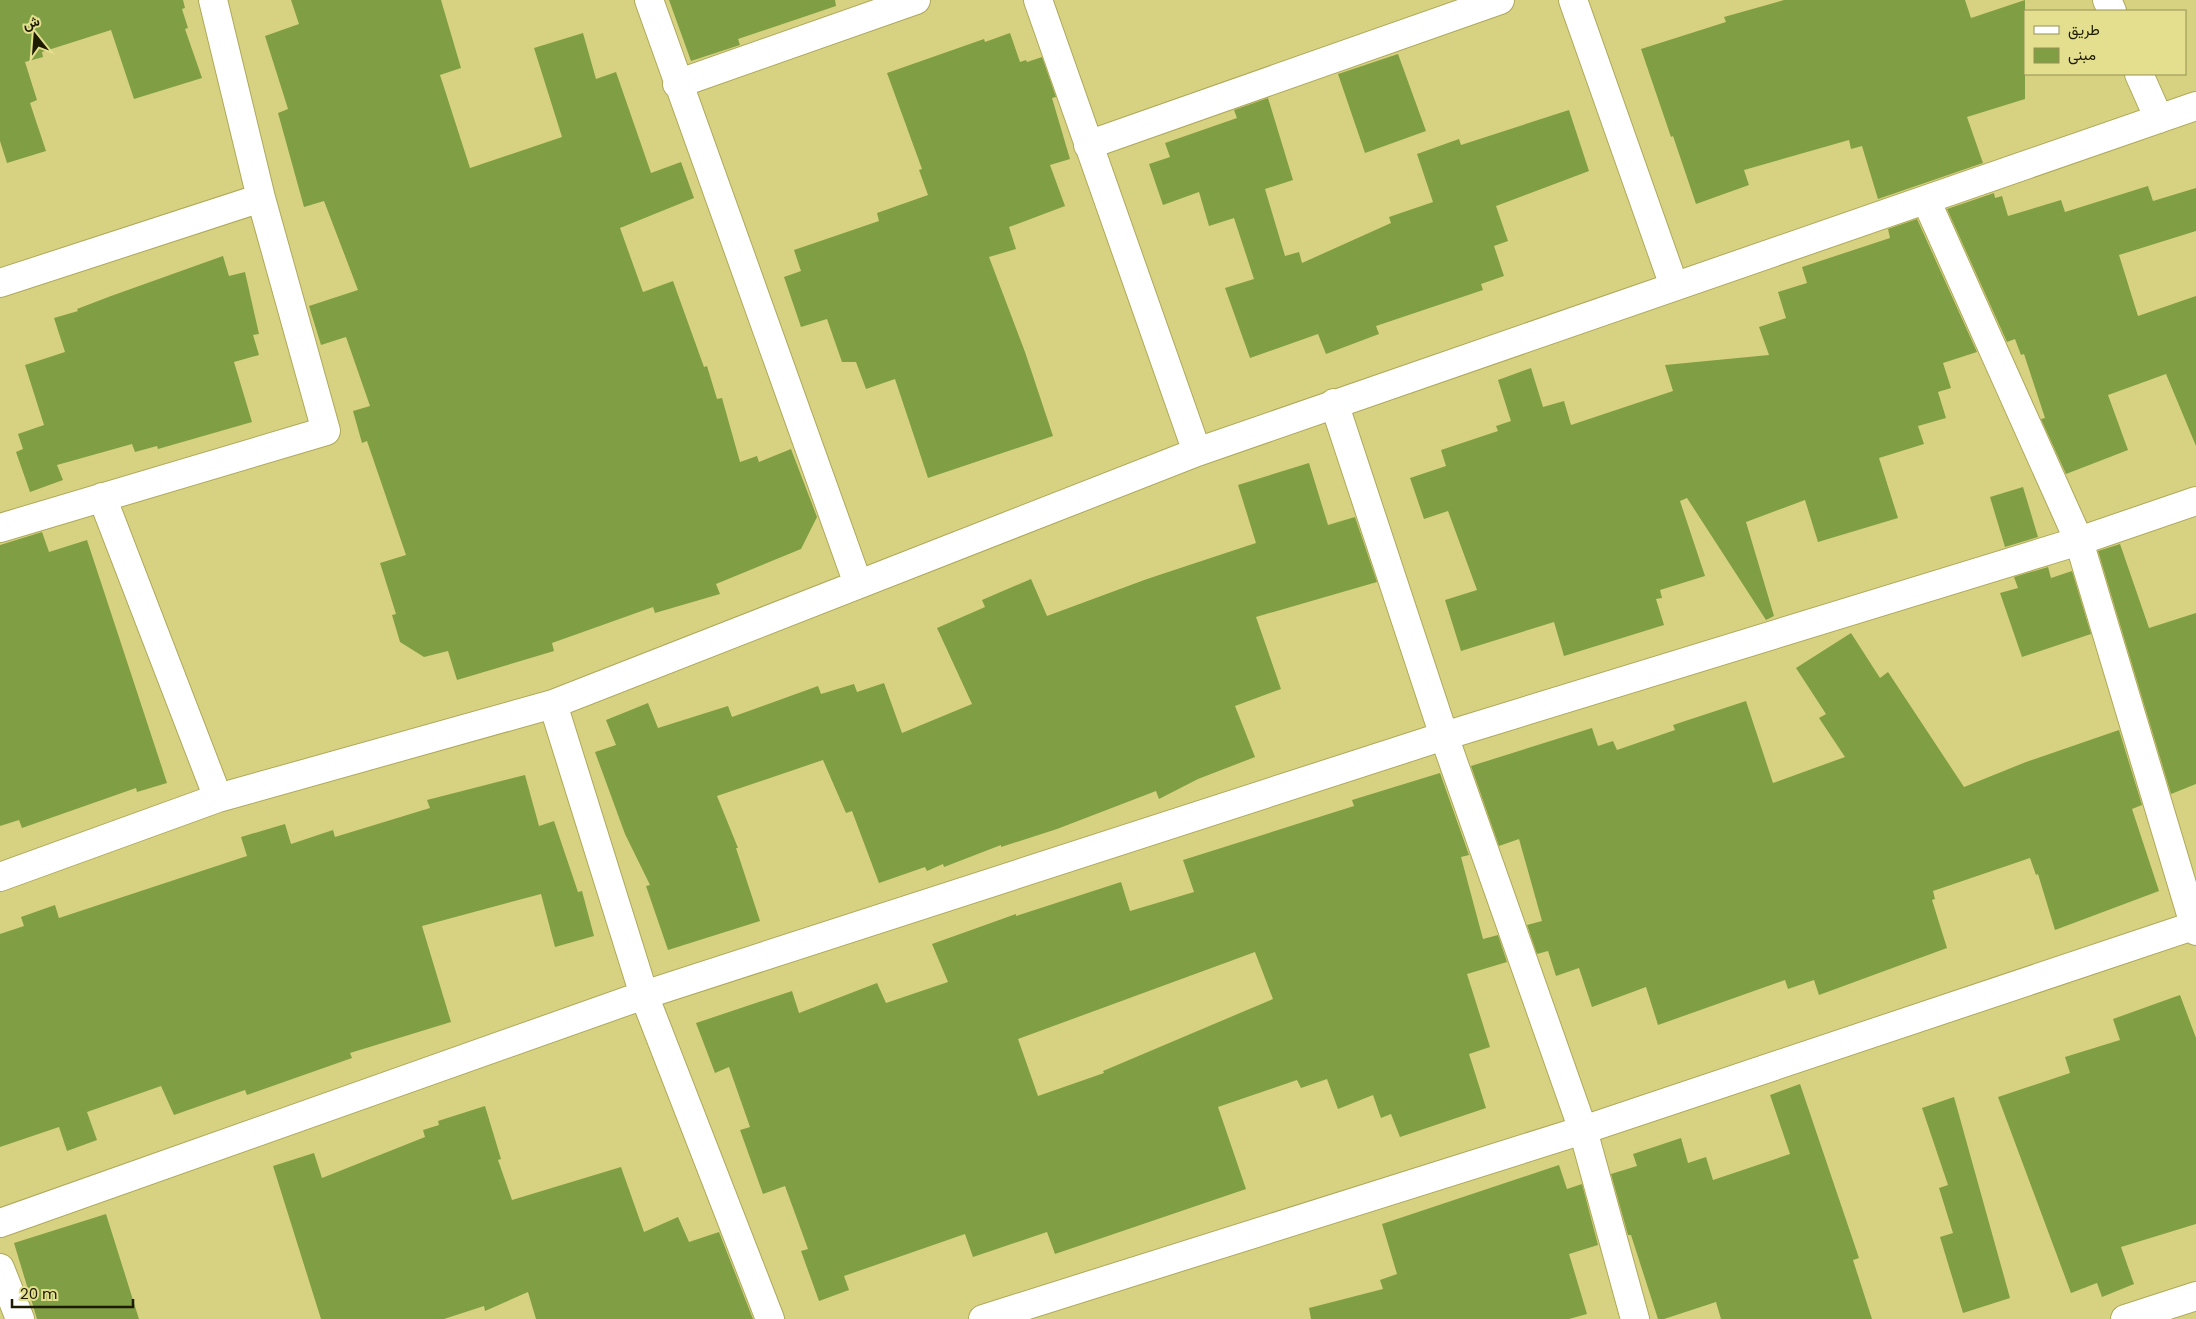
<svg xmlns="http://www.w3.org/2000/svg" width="2196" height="1319" viewBox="0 0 2196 1319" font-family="Poppins,Vazirmatn,sans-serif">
  <rect width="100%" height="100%" fill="#d7d281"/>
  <path fill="#809e44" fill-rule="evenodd" d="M0,0H183L185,8L182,9L188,28L185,29L202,78L134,99L111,30L42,52L43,57L25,62L37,100L30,103L46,151L7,163L0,141Z
    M291,0H441L461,68L440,75L470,168L562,137L534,48L583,33L596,79L616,72L651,173L681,162L694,198L620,228L643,292L673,281L704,367L707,366L717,399L722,398L740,462L757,456L759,462L791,449L817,517L801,549L716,584L720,594L655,613L653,607L552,643L554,651L457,680L448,651L424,657L400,642L392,615L396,614L380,563L406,555L367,441L362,443L353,411L370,406L346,337L321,345L309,306L358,290L324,201L304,207L278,113L288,109L265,36L299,24Z
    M669,0H835L836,6L738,39L740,45L691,61Z
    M1784,0H1965L1971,18L2025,0V99L1967,117L1983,163L1878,199L1862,146L1851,149L1849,140L1744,170L1749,185L1696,204L1673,136L1671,137L1641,49L1726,22L1724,17Z
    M1010,33L1020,62L1026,60L1027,62L1042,57L1056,97L1052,98L1070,159L1050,165L1065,206L1009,227L1016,249L989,257L1025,352L1053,436L928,478L895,379L866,389L856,362H842L827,319L801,327L784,277L801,271L794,250L879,221L877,213L928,195L919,170L922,169L887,73L984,39L985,42Z
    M1398,54L1426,131L1365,153L1338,74Z
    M1268,98L1293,180L1265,189L1285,256L1299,252L1302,263L1391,223L1389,217L1433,202L1417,154L1459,139L1461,145L1569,110L1589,171L1496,206L1508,241L1494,246L1504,276L1481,284L1483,290L1376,326L1379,334L1326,354L1318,334L1250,358L1225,288L1254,279L1234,218L1209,226L1199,192L1163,205L1149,164L1170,157L1165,143L1237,118L1234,110Z
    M2148,186L2153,201L2196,188V231L2119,255L2138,316L2196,296V446L2166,374L2108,395L2128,450L2066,474L2041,419L2045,418L2024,354L2021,355L2015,339L2007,342L1947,209L1994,193L1995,198L2002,196L2008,216L2061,200L2065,212Z
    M1917,219L1977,352L1943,363L1951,388L1938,392L1946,418L1918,426L1924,444L1879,458L1898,518L1818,542L1805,500L1746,522L1774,616L1766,620L1687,498L1680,501L1705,576L1660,590L1662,598L1656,599L1664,625L1564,656L1554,622L1461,651L1445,600L1477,590L1448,511L1424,519L1410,478L1446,466L1441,450L1498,431L1496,426L1511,421L1498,380L1531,368L1543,407L1564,401L1571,425L1673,391L1665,365L1769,355L1759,327L1786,318L1778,292L1807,283L1802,267L1890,238L1888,229Z
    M223,256L229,276L245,272L259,334L253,335L259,355L234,362L252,422L158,449L157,446L135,452L132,444L57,465L63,480L30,492L16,452L23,449L18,434L44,425L25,365L65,352L54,318L78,311L77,309L111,296Z
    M1309,463L1328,525L1355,517L1377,582L1256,617L1281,689L1235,706L1255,757L1198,779L1159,799L1156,791L1057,829L1001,847V845L944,867L943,864L927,871L925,867L879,883L852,811L846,813L823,760L717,796L738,848H736L760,921L668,950L646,886L650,885L625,834L595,752L616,745L606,720L648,703L658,728L728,706L732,717L818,686L821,694L854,684L857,692L884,683L902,733L972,704L937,628L985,607L982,600L1031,579L1047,616L1147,579L1256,543L1238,485Z
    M2023,487L2038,537L2005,547L1990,497Z
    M42,532L49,552L87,540L167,783L137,792L136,788L22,828L19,820L0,826V545Z
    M2120,544L2149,628L2196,613V784L2171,794L2098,551Z
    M2048,567L2051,578L2072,571L2091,634L2022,657L2000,593L2018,588L2014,577Z
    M1851,633L1880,678L1888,672L1964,787L2026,762L2119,730L2142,805L2132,809L2159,891L2055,930L2038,874L2036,875L2030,858L1933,891L1935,899L1932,900L1947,948L1819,995L1814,980L1788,989L1785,980L1658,1025L1646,987L1592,1007L1579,968L1556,976L1548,951L1537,954L1527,925L1542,921L1519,839L1499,846L1471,766L1592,728L1598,746L1613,741L1617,750L1675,730L1673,725L1746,701L1773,783L1845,757L1819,718L1826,714L1796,668Z
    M1440,773L1469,855L1461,857L1483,939L1498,935L1507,962L1467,974L1490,1047L1469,1054L1486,1108L1400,1137L1391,1114L1381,1118L1373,1095L1338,1109L1327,1079L1301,1088L1297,1080L1218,1107L1246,1189L1055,1254L1047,1232L973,1257L965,1234L844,1276L849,1290L819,1301L801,1251L808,1249L785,1186L763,1194L740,1130L750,1127L729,1067L715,1073L696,1023L792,991L799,1013L877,983L886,1003L948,982L932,944L1016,914V916L1121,882L1130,911L1194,892L1183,860L1354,806L1352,800ZM1255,952L1273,999L1103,1071L1104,1073L1038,1096L1018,1039Z
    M525,775L539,826L554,821L578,892L582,891L594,936L555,947L541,894L422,926L451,1022L350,1053L352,1058L247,1095L245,1090L174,1115L161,1086L87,1112L97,1140L67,1151L59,1127L0,1147V934L24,926L21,917L55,905L59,918L247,856L241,837L285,824L291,844L333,830L335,837L430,808L427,800Z
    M2180,995L2196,1038V1224L2121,1247L2134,1284L2102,1297L2097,1283L2071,1293L1998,1097L2070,1073L2065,1057L2120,1040L2113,1019Z
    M1800,1084L1859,1258L1853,1260L1872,1319H1721L1716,1302L1664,1319H1658L1631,1235H1628L1611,1174L1637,1166L1633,1154L1681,1138L1688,1163L1706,1157L1713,1180L1790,1154L1770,1095Z
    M1954,1097L2010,1298L1963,1313L1940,1237L1953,1233L1939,1188L1948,1185L1922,1108Z
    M485,1106L501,1159L498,1160L512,1200L621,1167L644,1232L678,1217L689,1242L719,1232L753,1319H536L528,1292L485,1311L484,1306L444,1319H321L273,1166L314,1153L322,1178L425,1137L423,1130L439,1125L438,1121Z
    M1559,1165L1567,1189L1582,1184L1598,1245L1569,1254L1587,1314L1569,1319H1311L1309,1308L1383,1289L1380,1280L1397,1274L1382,1224Z
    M106,1214L139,1319H37L14,1243Z"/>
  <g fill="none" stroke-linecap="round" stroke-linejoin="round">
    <g stroke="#aea959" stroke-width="30">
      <path id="minor" d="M649,0L858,584
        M1038,0L1197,452
        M1573,0L1674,286
        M2107,0L2112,11
        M2139,74L2159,119
        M677,84L916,0
        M1088,145L1500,0
        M1926,200L2079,541L2196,931
        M0,283L261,198
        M1334,403L1444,736L1583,1130L1635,1319
        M102,497L218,798
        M0,528L326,431L261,198L213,0
        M553,704L644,995L770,1319
        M0,877L218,798L553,704L1197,452L2196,106
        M0,1223L644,995L1444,736L2079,541L2196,501
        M0,1268L20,1319
        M983,1319L1583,1130L2196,925
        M2125,1319L2196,1296"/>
    </g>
    <use href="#minor" stroke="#fff" stroke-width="28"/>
  </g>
  <rect x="2024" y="10" width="162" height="65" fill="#e4df8e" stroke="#949155"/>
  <rect x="2034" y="26" width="25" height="8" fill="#ffffff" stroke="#949155"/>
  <text x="2068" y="35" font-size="15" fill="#1d1b00">طريق</text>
  <rect x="2034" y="48" width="25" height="15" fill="#809e44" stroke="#949155"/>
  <text x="2068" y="60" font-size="15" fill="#1d1b00">مبنى</text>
  <g transform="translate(35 35) rotate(343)" stroke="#e4df8e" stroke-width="4" paint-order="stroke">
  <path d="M0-4L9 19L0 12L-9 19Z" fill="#1d1b00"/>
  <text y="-8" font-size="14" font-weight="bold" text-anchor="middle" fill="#1d1b00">ش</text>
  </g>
  <path d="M12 1299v8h121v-8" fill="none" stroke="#1d1b00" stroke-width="2.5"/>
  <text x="20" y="1299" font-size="15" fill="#1d1b00" stroke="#e4df8e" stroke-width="4" paint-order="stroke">20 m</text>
</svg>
